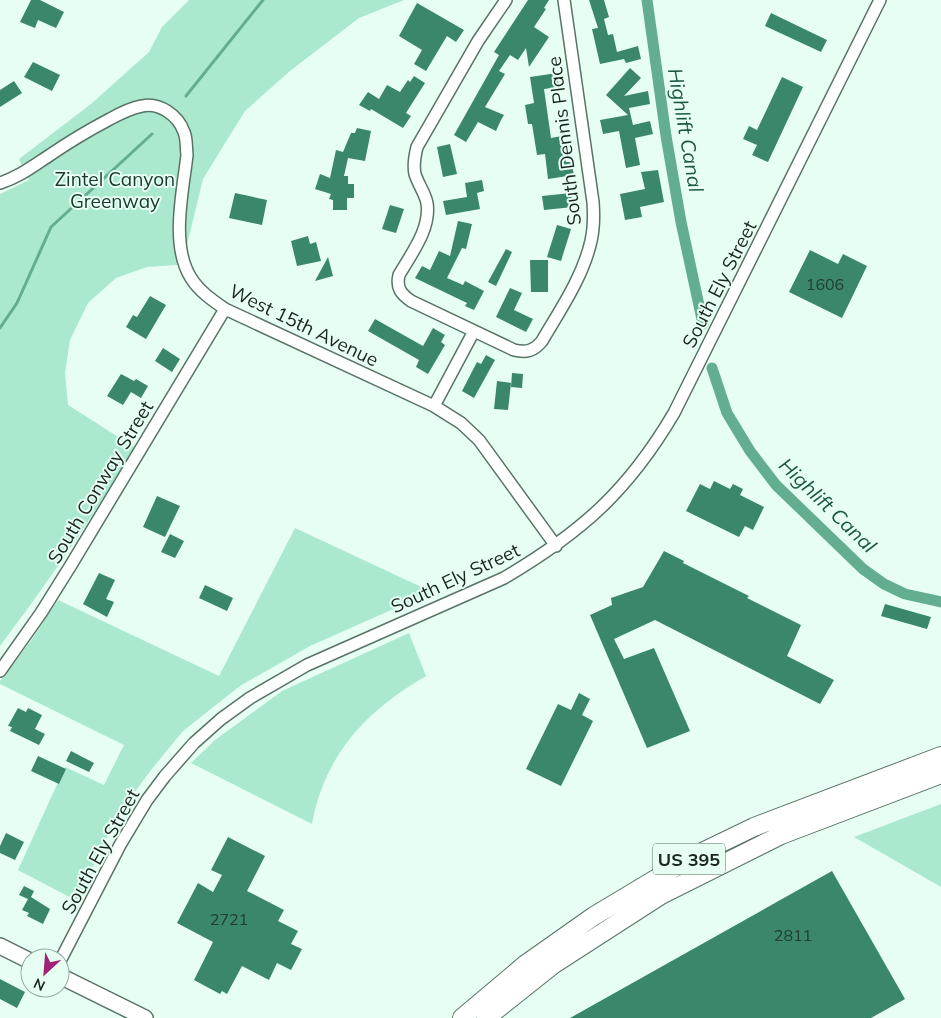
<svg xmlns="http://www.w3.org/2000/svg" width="941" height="1018" viewBox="0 0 941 1018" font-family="Mulish,sans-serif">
  <rect width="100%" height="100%" fill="#e7fff3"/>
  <path fill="#abe9ce" d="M189,0H404L359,18L290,71L245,111L203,179L186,249L177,265L147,267L116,278L88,303L70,340L65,373L68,405L134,447C94,516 48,582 0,646V194L29,180L19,159L91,104L149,52L162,27Z
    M295,528L432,592L310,646L240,686L183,731L151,770L118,815L77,901L18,870L65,767L104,785L124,745L0,684V681L30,642L58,600L219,676Z
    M409,633L426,676C366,711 325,754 312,824L191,763L215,740L282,691Z
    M941,804V887L854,837Z"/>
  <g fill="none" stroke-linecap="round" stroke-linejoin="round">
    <path stroke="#63ae8f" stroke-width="3" d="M186,96L263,0
      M0,328L17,303L51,227L152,134"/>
    <path stroke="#63ae8f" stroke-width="11" d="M647,0L666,136L681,222L703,324
      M712,368L727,413L750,451L776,485L863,569L884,584L905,594L941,602"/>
  </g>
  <path fill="#3a876a" d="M31,0H40L64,12L56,28L38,20L35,28L20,22Z
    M528,0H549L544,8L546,9L534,27L549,37L529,67L526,48L518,60L510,55L499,71L505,74L485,107L504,115L501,120L496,131L478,122L466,142L454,135L499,55L494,52Z
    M589,0H604L609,17L604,19L608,35L613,34L617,52L638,46L641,59L626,63L624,59L600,64L592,29L598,28Z
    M417,3L464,30L456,42L447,36L426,71L414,64L422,50L399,36Z
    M771,13L827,40L821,52L765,26Z
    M33,62L60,75L52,91L24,77Z
    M630,68L641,78L624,96L648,91L650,104L629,108L633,125L650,121L653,134L635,138L640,165L626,168L619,131L603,134L600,120L628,115L606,95Z
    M557,73L559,87L544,89L551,138L562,136L566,162H571L574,175L548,179L545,154L537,155L532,124H528L525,105L534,103L530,77Z
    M414,76L425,83L406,113L411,116L403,128L371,109L370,111L359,105L368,92L379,99L387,85L400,92L408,80L410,82Z
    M782,77L803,87L768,162L752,155L757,145L743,139L749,126L757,130Z
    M14,81L22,93L0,107V90Z
    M357,128L371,131L365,161L348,158L344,176H348V184H354V198H347V210H333V200L329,199L331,194L315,189L320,174L330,178L336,150L343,152L351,133H355Z
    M450,144L457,174L443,177L437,147Z
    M658,170L664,202L640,207L642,217L625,220L620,194L645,189L641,172Z
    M482,180L484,191L477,193L480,209L446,215L443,201L467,197L465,183Z
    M235,193L267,200L262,225L229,218Z
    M571,193L573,207L544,210L542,196Z
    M390,205L404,209L396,233L382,229Z
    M458,221L472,224L466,249L462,248L447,278L463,285L465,281L484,291L474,310L465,306L467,303L415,278L422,266L430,270L439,251L450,256Z
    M557,225L571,229L561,261L547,257Z
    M308,236L310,244L316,242L321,261L297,266L291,241Z
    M506,249L512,252L496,286L488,282Z
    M810,250L838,264L843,254L867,266L842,318L789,292Z
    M328,257L333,276L315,281Z
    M530,260H548V292H531Z
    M510,288L522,293L514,310L533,319L526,332L496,317Z
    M150,296L166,305L146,339L126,327L133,315L137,317Z
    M375,319L423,346L433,328L445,335L441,342L445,345L428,374L416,367L419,360L368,331Z
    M163,348L180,359L172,372L155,361Z
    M486,355L495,360L474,398L462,391L477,362L481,364Z
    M512,373L523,374L522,388L511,387Z
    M121,374L134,381L136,379L148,386L141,398L131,392L123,405L107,396Z
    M497,381L511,383L508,410L494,409Z
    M714,481L730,489L733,484L743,489L740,495L764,507L753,530L745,526L739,537L686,511L700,484L710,489Z
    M157,496L180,506L165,537L143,527Z
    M170,534L184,541L175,558L161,552Z
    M664,551L684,561L683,563L749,596L747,598L801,625L787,656L834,680L820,704L655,620L614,639L624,659L654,648L690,731L647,748L590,615L612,605L611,598L643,587Z
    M99,573L115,580L106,599L114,602L107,617L83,604Z
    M205,585L233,598L227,611L199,598Z
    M885,604L931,617L927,629L881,616Z
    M579,693L590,699L582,715L593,721L561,786L526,769L558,704L571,710Z
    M18,708L26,712L28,708L42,715L35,729L45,734L39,745L10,731L12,727L8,726Z
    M71,751L94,763L89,772L66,761Z
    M38,756L66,769L59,784L31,771Z
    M6,833L24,842L15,860L0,853V846Z
    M228,837L265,856L247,891L284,910L278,921L298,931L291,944L302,949L291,970L277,963L269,980L242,966L227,994L222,991L220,994L194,980L213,942L177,923L198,883L213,892L222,875L211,870Z
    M832,871L905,999L871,1018H570Z
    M24,886L34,891L31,897L50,909L43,924L27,916L29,913L22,910L28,899L19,895Z
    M0,979L25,992L17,1008L0,999Z"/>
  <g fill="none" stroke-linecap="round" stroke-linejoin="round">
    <g stroke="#587367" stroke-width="14">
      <path id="minor" d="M506,0L478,41L417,147C415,155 413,165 415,174C418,184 425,193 427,203C431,229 411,254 399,275C396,288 401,294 411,301L514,350C526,353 534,351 542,341C560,310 583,277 591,241C594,228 594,215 593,202L564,0
        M0,183C19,177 33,166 50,155C69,142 89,130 110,119C119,114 131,108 142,106C159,102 178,115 184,132C187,139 186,147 187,155C183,191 170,245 191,278C199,291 212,300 225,309L434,406L461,423L479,440L556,546
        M434,406L474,331
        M0,671L41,613L71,565L225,309
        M60,961L120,845L147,800L165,776L194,743L221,719L250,698L307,665L504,578C582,532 628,491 674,413L880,0"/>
    </g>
    <g stroke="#587367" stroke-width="18">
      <path id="major" d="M0,946L30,961
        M60,976L145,1018"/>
    </g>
    <g stroke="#587367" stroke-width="20">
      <path id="highway" d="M462,1018L526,964L594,916L694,856L754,827L941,756
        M486,1018L554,964L661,895L781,835L941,774"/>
    </g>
    <use href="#minor" stroke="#fff" stroke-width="11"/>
    <use href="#major" stroke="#fff" stroke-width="15"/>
    <use href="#highway" stroke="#fff" stroke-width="18"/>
  </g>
  <g text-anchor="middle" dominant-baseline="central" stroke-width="4" stroke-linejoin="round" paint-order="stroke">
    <g font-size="16" fill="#223e32">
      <text x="825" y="284">1606</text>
      <text x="229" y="919">2721</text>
      <text x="793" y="935">2811</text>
    </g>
    <rect fill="#e7fff3" stroke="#58665f" stroke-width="1" x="653" y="843.5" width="72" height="31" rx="4"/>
    <g font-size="18" font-weight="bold" fill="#1a2520">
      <text x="689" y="859">US 395</text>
    </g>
    <g font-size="19" fill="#1a2520" stroke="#e7fff3">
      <text transform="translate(564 141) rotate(-97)">South Dennis Place</text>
      <text transform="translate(719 284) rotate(-63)">South Ely Street</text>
      <text transform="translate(304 325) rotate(26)">West 15th Avenue</text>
      <text transform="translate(100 482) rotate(-59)">South Conway Street</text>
      <text transform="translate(455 578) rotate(-25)">South Ely Street</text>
      <text transform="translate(100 851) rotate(-61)">South Ely Street</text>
    </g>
    <g font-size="19" fill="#16392c" stroke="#e7fff3">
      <text x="115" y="179">Zintel Canyon<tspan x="115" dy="22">Greenway</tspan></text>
    </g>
    <g font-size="20" font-style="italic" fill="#1d5842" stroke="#e7fff3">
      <text transform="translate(686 130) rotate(80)">Highlift Canal</text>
      <text transform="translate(828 505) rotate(44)">Highlift Canal</text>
    </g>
  </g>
  <g transform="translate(45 973) rotate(206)"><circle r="24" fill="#e7fff3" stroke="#95a89f"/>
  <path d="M0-4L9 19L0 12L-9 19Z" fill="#a02275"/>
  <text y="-8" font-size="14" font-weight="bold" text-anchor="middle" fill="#1a2520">N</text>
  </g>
</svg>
